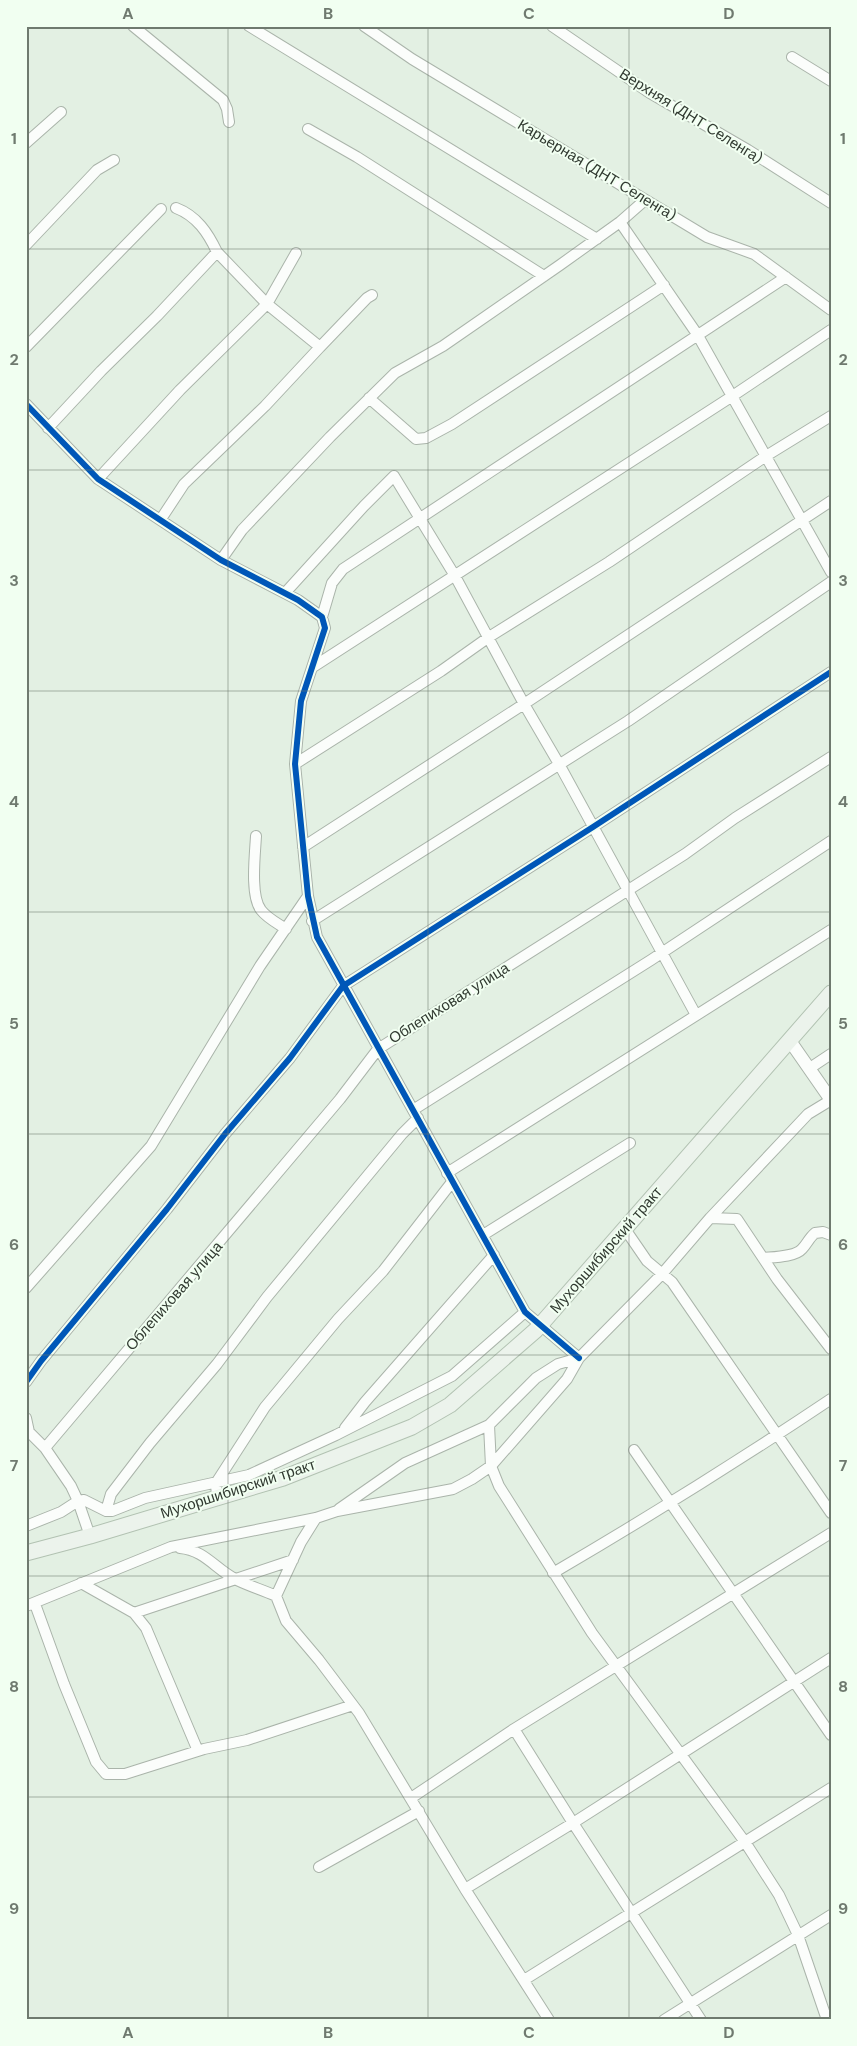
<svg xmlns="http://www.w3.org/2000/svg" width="857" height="2046" viewBox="0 0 857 2046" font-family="'DM Sans',sans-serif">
  <rect width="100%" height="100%" fill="#e3f0e3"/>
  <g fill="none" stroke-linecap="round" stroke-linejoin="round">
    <g stroke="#aab4aa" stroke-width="12">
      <path id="minor" d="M133,26L223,100L227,109L229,122
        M249,26L597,239
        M364,26L412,59L707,237L754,254L831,310
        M552,26L650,93L748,150L831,203
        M792,57L831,81
        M308,129L357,157L544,276
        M26,143L61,112
        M620,222L697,334L831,572
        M26,245L97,170L114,160
        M26,347L161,209
        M320,347L367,298L372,295
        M369,398L416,439L426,438L452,424L664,285
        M26,404L98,479L221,560L298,600L322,617L325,628L301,701L295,764L308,896L317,937L525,1312L579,1358
        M48,428L101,371L157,316L217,252C208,233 197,216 176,208
        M98,479L180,390L267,304L217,252
        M161,519L184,484L265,406L320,347L267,304L296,253
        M221,560L242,530L330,437L395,373L443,346L560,265L620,222L645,200
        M285,593L364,506L394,476L455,576L524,704L559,764L696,1015
        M322,617L332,583L343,569L786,277
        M313,667L731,397L831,330
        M295,764L441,671L489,637L609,562L766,456L831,416
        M256,836C255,855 250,896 261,910C267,918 277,923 286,929
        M303,847L524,704L831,501
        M312,921L628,721L831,582
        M810,1068L831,1054
        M413,1110L651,960L831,841
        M447,1173L831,930
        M710,1218L737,1219L777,1279L831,1349
        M625,1229L647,1261L672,1282L831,1513
        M483,1235L630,1143
        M763,1258C774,1257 795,1257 802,1249C807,1244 809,1238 815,1233L823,1232L831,1235
        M26,1288L151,1146L260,966L308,896
        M26,1382L41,1361L167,1209L225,1134L290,1058L343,986L593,827L831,672
        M26,1418L29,1432L45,1448L71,1486L78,1501L90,1536
        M489,1425L491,1466L499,1486L592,1633L745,1842L779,1895L798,1935L827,2020
        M345,1428L365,1402L494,1255
        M45,1448L340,1099L378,1049L685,854L735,818L831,757
        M634,1450L831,1735
        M217,1497L216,1483L265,1407L338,1319L383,1271L452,1182
        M339,1509L405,1463L489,1425L536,1378L558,1364L579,1358
        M106,1511L111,1494L150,1443L217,1364L267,1297L402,1134L418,1118
        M26,1526L61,1512L78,1501L84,1500L106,1511H112L145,1498L249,1475L336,1435L452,1376L525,1312
        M180,1548C205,1550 216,1570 237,1580C249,1586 263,1590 276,1596L286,1621L319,1660L359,1713L465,1889L549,2020
        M553,1573C647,1518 740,1460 831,1399
        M81,1583L134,1613L146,1628L198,1751
        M276,1596L301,1542L316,1518
        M35,1604L64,1684L96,1762L106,1774H125L204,1749L247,1740L353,1705
        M26,1606L171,1547L316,1518L337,1511L453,1489L472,1479L491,1466L567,1379L579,1358L662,1274L710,1218L808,1114L831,1100
        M134,1613L293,1560
        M514,1729L573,1823L701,2020
        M411,1798L514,1729L831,1533
        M319,1867L419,1811
        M465,1889L573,1823L831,1658
        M524,1980L831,1788
        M664,2020L831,1915"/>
    </g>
    <g stroke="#aab4aa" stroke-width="14">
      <path id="tertiary" d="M790,1041L831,1100"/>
    </g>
    <g stroke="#b2c2b2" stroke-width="17">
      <path id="primary" d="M26,1553L90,1536L283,1478L412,1427L450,1405L536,1330L831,993"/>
    </g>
    <use href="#minor" stroke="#fbfdfb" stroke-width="10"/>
    <use href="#tertiary" stroke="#fbfdfb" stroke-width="12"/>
    <use href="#primary" stroke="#ecf3ec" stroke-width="15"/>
    <g stroke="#f1fff1" stroke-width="9">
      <path id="cycleway" d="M26,404L98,479L221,560L298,600L322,617L325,628L301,701L295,764L308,896L317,937L525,1312L579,1358
        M26,1382L41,1361L167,1209L225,1134L290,1058L343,986L593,827L831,672"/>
    </g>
    <use href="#cycleway" stroke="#0057b8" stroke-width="6"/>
  </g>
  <path fill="none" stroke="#6f7a6f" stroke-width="1" stroke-opacity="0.55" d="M228,26V2020M428,26V2020M629,26V2020M26,249H831M26,470H831M26,691H831M26,912H831M26,1134H831M26,1355H831M26,1576H831M26,1797H831"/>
  <g text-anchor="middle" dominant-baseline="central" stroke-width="4" stroke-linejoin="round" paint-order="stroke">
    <g font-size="15" fill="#313a31" stroke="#f1fff1">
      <text transform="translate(691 116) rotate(32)">Верхняя (ДНТ Селенга)</text>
      <text transform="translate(597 170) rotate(31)">Карьерная (ДНТ Селенга)</text>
      <text transform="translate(449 1003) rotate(-32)">Облепиховая улица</text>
      <text transform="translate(606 1250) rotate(-49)">Мухоршибирский тракт</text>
      <text transform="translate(174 1296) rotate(-49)">Облепиховая улица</text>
      <text transform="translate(238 1489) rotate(-18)">Мухоршибирский тракт</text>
    </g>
  </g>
  <rect width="857" height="2046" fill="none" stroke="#f1fff1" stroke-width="55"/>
  <rect x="28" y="28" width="802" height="1990" fill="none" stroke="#6f7a6f" stroke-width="2"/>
  <g font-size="16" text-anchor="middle" font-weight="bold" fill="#6f7a6f">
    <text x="128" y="19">A</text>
    <text x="328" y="19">B</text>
    <text x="529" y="19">C</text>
    <text x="729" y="19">D</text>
    <text x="14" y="144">1</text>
    <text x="843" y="144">1</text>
    <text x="14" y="365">2</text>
    <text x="843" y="365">2</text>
    <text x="14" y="586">3</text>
    <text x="843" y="586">3</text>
    <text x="14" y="807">4</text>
    <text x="843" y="807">4</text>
    <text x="14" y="1029">5</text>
    <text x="843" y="1029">5</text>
    <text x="14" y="1250">6</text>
    <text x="843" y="1250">6</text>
    <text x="14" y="1471">7</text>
    <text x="843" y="1471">7</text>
    <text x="14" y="1692">8</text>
    <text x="843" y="1692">8</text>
    <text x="14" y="1914">9</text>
    <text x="843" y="1914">9</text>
    <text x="128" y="2038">A</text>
    <text x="328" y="2038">B</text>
    <text x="529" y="2038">C</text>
    <text x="729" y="2038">D</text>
  </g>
</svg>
